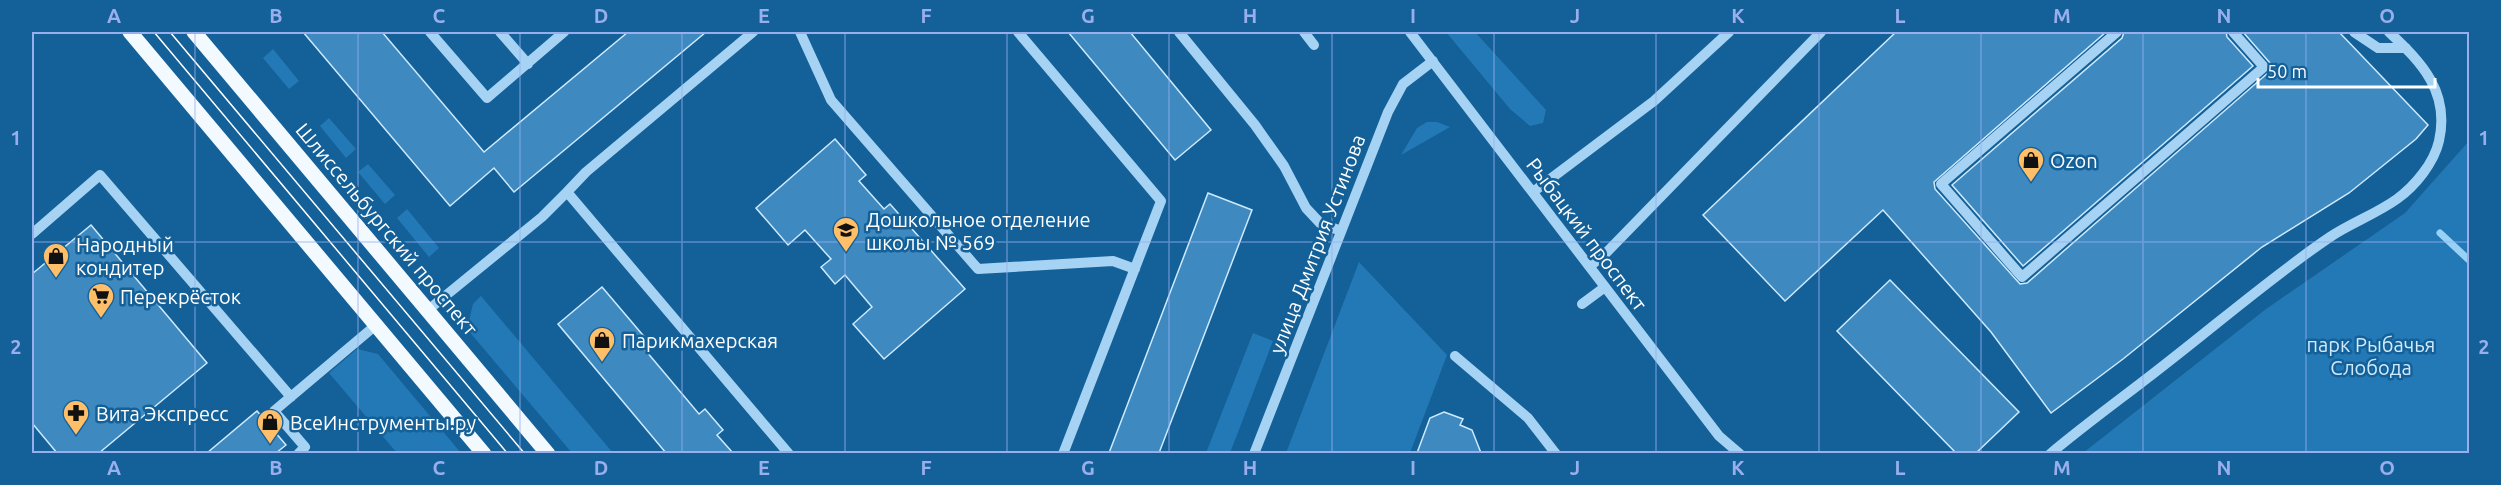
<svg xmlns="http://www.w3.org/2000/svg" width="2501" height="485" viewBox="0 0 2501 485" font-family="Ubuntu,sans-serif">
  <rect width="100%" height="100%" fill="#146098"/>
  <path fill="#2379b5" d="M1446,32H1475L1546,110L1543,123L1530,126L1510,109Z
    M273,49L299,81L289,89L263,58Z
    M329,118L356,149L346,158L320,126Z
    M1427,122H1437L1450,127L1401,155L1417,128Z
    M2469,141V453H2083L2266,309L2405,213Z
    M368,164L395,195L385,204L358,172Z
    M407,209L439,248L429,257L397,218Z
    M1359,262L1447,355L1410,453H1286Z
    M481,296L613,453H572L467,329L473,304Z
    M1253,333L1273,341L1230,453H1206Z
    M357,349L378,354L461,453H397L329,373Z"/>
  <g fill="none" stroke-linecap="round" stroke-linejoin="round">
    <path stroke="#98d1f6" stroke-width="7" d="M2440,233L2470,261"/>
  </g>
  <path fill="#3d89c0" stroke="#ceeafd" stroke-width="1.5" d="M303,32H382L484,152L628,32H706L514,192L494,168L450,206Z
    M1068,32H1130L1211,130L1175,160Z
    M1896,32H2106L1934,182L1935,189L2020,284L2027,283L2269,72L2270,63L2243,32H2339L2428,125L2416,139L2349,193L2262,247L2123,359L2051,413L1991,332L1883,210L1785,301L1703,215Z
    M2124,32H2226L2227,37L2253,66L2023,266L1952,185L2122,38Z
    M835,139L866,175L859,181L884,209L890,204L965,289L884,359L853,324L872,307L845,275L835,284L821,267L831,259L805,230L788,245L756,208Z
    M1208,193L1252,210L1159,453H1109Z
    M91,225L207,363L99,453H57L32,423V274Z
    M1890,280L2019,412L1976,453H1956L1837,331Z
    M602,287L647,340L641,345L699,414L705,409L723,430L717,435L733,453H666L558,324Z
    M257,411L286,445L276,453H207Z
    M1444,412L1463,419L1460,425L1472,430L1481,453H1417L1430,418Z"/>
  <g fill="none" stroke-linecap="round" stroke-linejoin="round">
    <path stroke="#a6d3f3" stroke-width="10" d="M430,32L487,98L564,32
      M500,32L528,64
      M800,32L831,100L978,269L1113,261L1135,269
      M1018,32L1161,201L1063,454
      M1179,32L1255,125L1284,166L1306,208L1320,223L1341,231
      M1304,32L1314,45
      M1410,32L1719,436L1740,454
      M2117,32L1941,184L2022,277L2264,67L2233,32
      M2354,32L2378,48H2406
      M567,192L586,172L753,32
      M1533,192L1654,101L1729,32
      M32,234L100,175L291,397
      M1590,266L1606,253L1821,32
      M1582,304L1605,287
      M428,310L542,217L567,192L789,454
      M1455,356L1528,418L1556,454
      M298,454L305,447L274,411L376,325
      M1254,454L1388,112L1403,84L1433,61
      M2050,454C2088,422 2129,393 2168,362C2222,320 2274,275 2330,237C2351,223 2376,214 2397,199C2415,186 2434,163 2439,141C2450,92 2422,63 2389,32"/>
    <path stroke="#f2f9ff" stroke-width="15" d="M130,32L484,454
      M194,32L548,454"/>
    <path stroke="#fff" stroke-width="1.5" d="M154,32L508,454
      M170,32L525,454"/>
  </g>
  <path fill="none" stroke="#99afed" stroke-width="1.5" stroke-opacity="0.55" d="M195,32V454M358,32V454M520,32V454M682,32V454M845,32V454M1007,32V454M1169,32V454M1332,32V454M1494,32V454M1656,32V454M1819,32V454M1981,32V454M2143,32V454M2306,32V454M32,242H2470"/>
  <defs>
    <g id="shop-pin" transform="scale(1.35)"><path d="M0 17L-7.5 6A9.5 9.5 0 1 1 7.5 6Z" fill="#ffbe68" stroke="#146098"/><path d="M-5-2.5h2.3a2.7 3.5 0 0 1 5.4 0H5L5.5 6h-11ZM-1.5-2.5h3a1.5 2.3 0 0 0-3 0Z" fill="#111"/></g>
    <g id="school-pin" transform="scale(1.35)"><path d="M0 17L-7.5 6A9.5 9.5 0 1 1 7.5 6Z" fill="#ffbe68" stroke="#146098"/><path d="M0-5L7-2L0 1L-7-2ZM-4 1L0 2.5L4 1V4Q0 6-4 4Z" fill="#111"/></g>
    <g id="supermarket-pin" transform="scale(1.35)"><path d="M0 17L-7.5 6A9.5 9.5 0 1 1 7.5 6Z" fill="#ffbe68" stroke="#146098"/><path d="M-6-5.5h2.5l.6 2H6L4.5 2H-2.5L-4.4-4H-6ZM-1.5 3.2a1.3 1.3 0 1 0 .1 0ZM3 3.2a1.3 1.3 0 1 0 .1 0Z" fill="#111"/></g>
    <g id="pharmacy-pin" transform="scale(1.35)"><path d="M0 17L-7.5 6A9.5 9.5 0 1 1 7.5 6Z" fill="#ffbe68" stroke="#146098"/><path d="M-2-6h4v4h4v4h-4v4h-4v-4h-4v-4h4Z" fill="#111"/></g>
  </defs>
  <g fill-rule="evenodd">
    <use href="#shop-pin" x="2031" y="160"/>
    <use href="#school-pin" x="846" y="230"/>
    <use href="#shop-pin" x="56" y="256"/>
    <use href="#supermarket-pin" x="101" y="296"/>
    <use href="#shop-pin" x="602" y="340"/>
    <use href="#pharmacy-pin" x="76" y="413"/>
    <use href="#shop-pin" x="270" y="422"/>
  </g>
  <g text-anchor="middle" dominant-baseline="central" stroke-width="5" stroke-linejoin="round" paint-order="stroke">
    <g font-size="20" fill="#fff" stroke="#146098" text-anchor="start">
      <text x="2050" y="160">Ozon</text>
      <text x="866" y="219">Дошкольное отделение<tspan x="866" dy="23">школы № 569</tspan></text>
      <text x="76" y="244">Народный<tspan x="76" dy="23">кондитер</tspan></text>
      <text x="120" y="296">Перекрёсток</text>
      <text x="622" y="340">Парикмахерская</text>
      <text x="96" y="413">Вита Экспресс</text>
      <text x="290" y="422">ВсеИнструменты.ру</text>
    </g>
    <g font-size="20" fill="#fff" stroke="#146098">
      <text transform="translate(387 229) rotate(50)">Шлиссельбургский проспект</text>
      <text transform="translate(1587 234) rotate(53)">Рыбацкий проспект</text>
      <text transform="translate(1317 244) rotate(-69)">улица Дмитрия Устинова</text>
    </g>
    <g font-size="20" fill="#ceeafd" stroke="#146098">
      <text x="2371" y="344">парк Рыбачья<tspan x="2371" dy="23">Слобода</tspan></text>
    </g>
  </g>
  <rect width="2501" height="485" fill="none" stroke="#146098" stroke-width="66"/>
  <path d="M2258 78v9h177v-9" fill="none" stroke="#ffffff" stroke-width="3"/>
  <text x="2267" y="78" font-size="18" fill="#ffffff" stroke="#146098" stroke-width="4.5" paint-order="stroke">50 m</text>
  <rect x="33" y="33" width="2435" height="419" fill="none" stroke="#99afed" stroke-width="2"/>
  <g font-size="20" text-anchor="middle" font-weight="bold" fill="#99afed">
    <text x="114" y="23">A</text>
    <text x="276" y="23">B</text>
    <text x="439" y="23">C</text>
    <text x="601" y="23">D</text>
    <text x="764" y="23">E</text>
    <text x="926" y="23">F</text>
    <text x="1088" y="23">G</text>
    <text x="1250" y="23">H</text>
    <text x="1413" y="23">I</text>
    <text x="1575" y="23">J</text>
    <text x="1738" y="23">K</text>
    <text x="1900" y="23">L</text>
    <text x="2062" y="23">M</text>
    <text x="2224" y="23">N</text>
    <text x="2387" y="23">O</text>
    <text x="16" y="145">1</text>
    <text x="2484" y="145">1</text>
    <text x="16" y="354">2</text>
    <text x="2484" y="354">2</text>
    <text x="114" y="475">A</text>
    <text x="276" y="475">B</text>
    <text x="439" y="475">C</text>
    <text x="601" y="475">D</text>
    <text x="764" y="475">E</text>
    <text x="926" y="475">F</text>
    <text x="1088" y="475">G</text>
    <text x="1250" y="475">H</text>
    <text x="1413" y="475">I</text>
    <text x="1575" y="475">J</text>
    <text x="1738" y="475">K</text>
    <text x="1900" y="475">L</text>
    <text x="2062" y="475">M</text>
    <text x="2224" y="475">N</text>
    <text x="2387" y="475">O</text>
  </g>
</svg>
